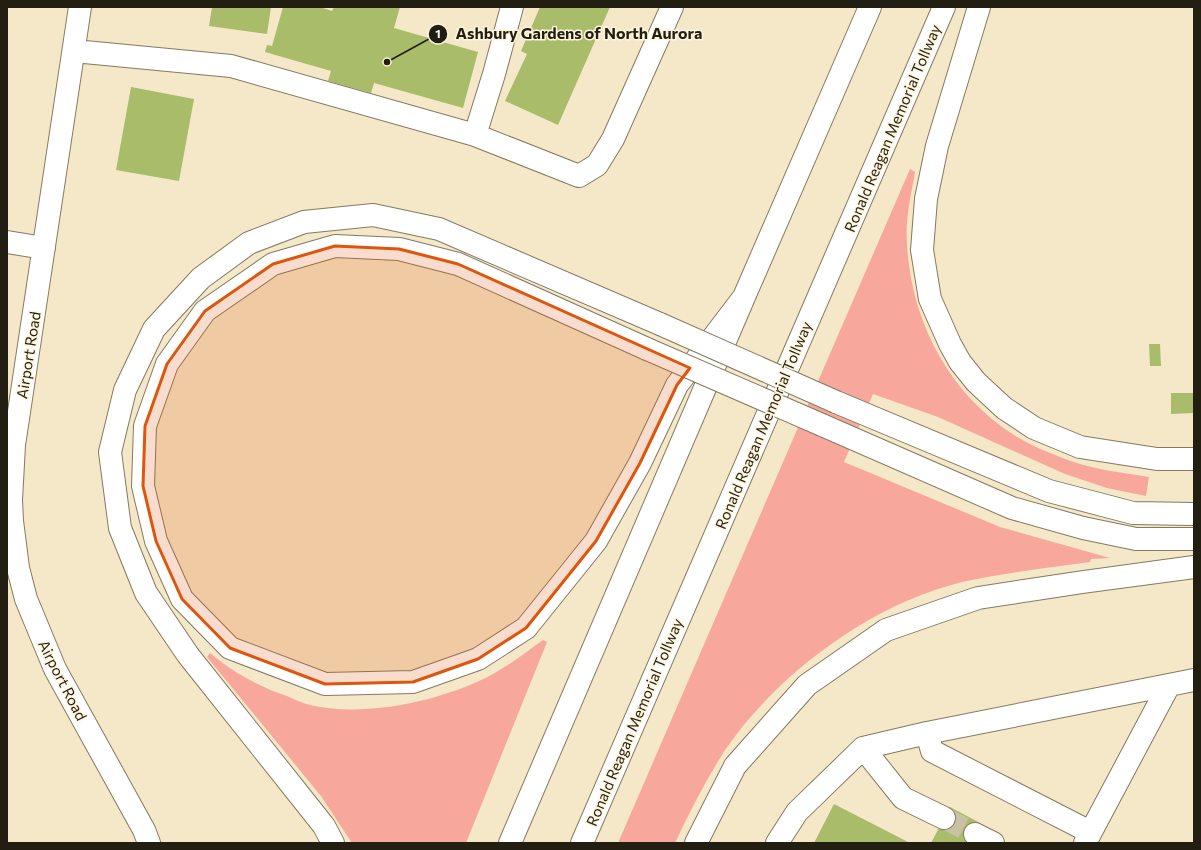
<svg xmlns="http://www.w3.org/2000/svg" width="1201" height="850" viewBox="0 0 1201 850" font-family="Commissioner,sans-serif">
  <rect width="100%" height="100%" fill="#f4e8c9"/>
  <path fill="#f7a79c" d="M910,169L915,172C911,195 905,219 907,244C911,320 948,393 1014,435C1028,444 1045,451 1060,457C1088,469 1120,472 1149,477L1146,496L1107,488L1065,474L938,417L873,394L844,462L1000,527L1110,558L1091,559L1090,562C1047,568 1004,573 962,582C871,604 777,674 725,750C706,780 690,811 675,843H618Z
    M543,640L547,642L466,843H352L321,796L207,657L210,653C234,673 258,686 287,696C294,699 302,703 310,705C362,717 431,703 479,681C502,671 522,655 543,640Z"/>
  <path fill="#a9bc69" d="M212,7H271L267,34L209,26Z
    M283,7H320L332,11L334,7H400L394,28L478,52L463,108L374,83L371,93L328,81L331,71L265,52L267,45L272,46Z
    M540,7H610L558,125L505,101L527,54L521,51Z
    M131,87L194,99L179,181L116,170Z
    M1149,344H1160L1161,366H1150Z
    M1171,393H1194V413L1171,414Z
    M834,804L910,843H814Z
    M950,807L980,823L970,843H931Z"/>
  <g fill="none" stroke-linecap="round" stroke-linejoin="round">
    <path stroke="#cac0a4" stroke-width="22" stroke-dasharray="22 11" stroke-linecap="butt" d="M944,818L975,834"/>
    <g stroke="#857a5f" stroke-width="24">
      <path id="minor" d="M80,7L14,445L11,500L12,521L18,568L26,599L55,669L144,830L149,843
        M74,51L231,66L475,135L579,176L597,165L613,139L672,7
        M475,135L494,74L512,7
        M7,242L44,248
        M927,733L932,751L1090,832
        M863,748L903,798L944,818
        M975,834L993,843
        M777,843L797,812L863,748L927,733L1194,680
        M1085,843L1169,685"/>
    </g>
    <g stroke="#857a5f" stroke-width="24">
      <path id="highway" d="M979,7L937,146L926,199L922,250L930,299L950,344L960,362L976,382L1004,408L1034,428L1080,447L1157,459H1194
        M647,349L458,264L399,249L335,246L273,264L205,311L167,364L145,426L143,486L156,541L182,599L230,648L325,684L413,682L478,659L526,628L596,541L640,463L677,385L744,297
        M836,402L1049,491L1133,513L1194,514
        M822,425L1012,508L1083,528L1136,539H1194
        M333,843L324,826L188,655L146,593L120,528L110,452L125,390L154,329L201,278L249,243L304,222L373,215L439,229L660,324
        M510,843L744,297L870,7
        M582,843L944,7
        M696,843L735,766L807,685L886,630L978,598L1083,582L1194,567"/>
    </g>
    <use href="#minor" stroke="#fff" stroke-width="22"/>
    <use href="#highway" stroke="#fff" stroke-width="22"/>
    <g stroke="#857a5f" stroke-width="24" stroke-linecap="butt">
      <path id="highway-bridge" d="M660,324L836,402
        M647,349L822,425"/>
    </g>
    <use href="#highway-bridge" stroke="#fff" stroke-width="22"/>
  </g>
  <path fill="#de560c" fill-opacity="0.2" stroke="#de560c" stroke-width="3" stroke-linejoin="round" d="M335,246L399,249L458,264L690,368L677,385L640,463L596,541L526,628L478,659L413,682L325,684L230,648L182,599L156,541L143,486L145,426L167,364L205,311L273,264Z"/>
  <g text-anchor="middle" dominant-baseline="central" stroke-width="3" stroke-linejoin="round" paint-order="stroke">
    <g font-size="15" fill="#221e12" stroke="#fff5dd">
      <text transform="translate(892 128) rotate(-67)">Ronald Reagan Memorial Tollway</text>
      <text transform="translate(28 355) rotate(-81)">Airport Road</text>
      <text transform="translate(763 425) rotate(-67)">Ronald Reagan Memorial Tollway</text>
      <text transform="translate(63 680) rotate(63)">Airport Road</text>
      <text transform="translate(634 722) rotate(-67)">Ronald Reagan Memorial Tollway</text>
    </g>
  </g>
  <path fill="none" stroke="#221e12" stroke-width="1.5" d="M387 62L438 34"/>
  <g fill="#221e12" stroke="#fff5dd" stroke-width="1.5">
    <circle cx="387" cy="62" r="4"/>
    <circle cx="438" cy="34" r="10"/>
  </g>
  <g font-size="12" text-anchor="middle" font-weight="bold" fill="#fff">
    <text x="438" y="38">1</text>
  </g>
  <g font-size="16" text-anchor="middle" font-weight="bold" fill="#221e12" stroke="#fff5dd" stroke-width="3" stroke-linejoin="round" paint-order="stroke">
    <text x="579" y="39">Ashbury Gardens of North Aurora</text>
  </g>
  <rect width="1201" height="850" fill="none" stroke="#221e12" stroke-width="16"/>
</svg>
